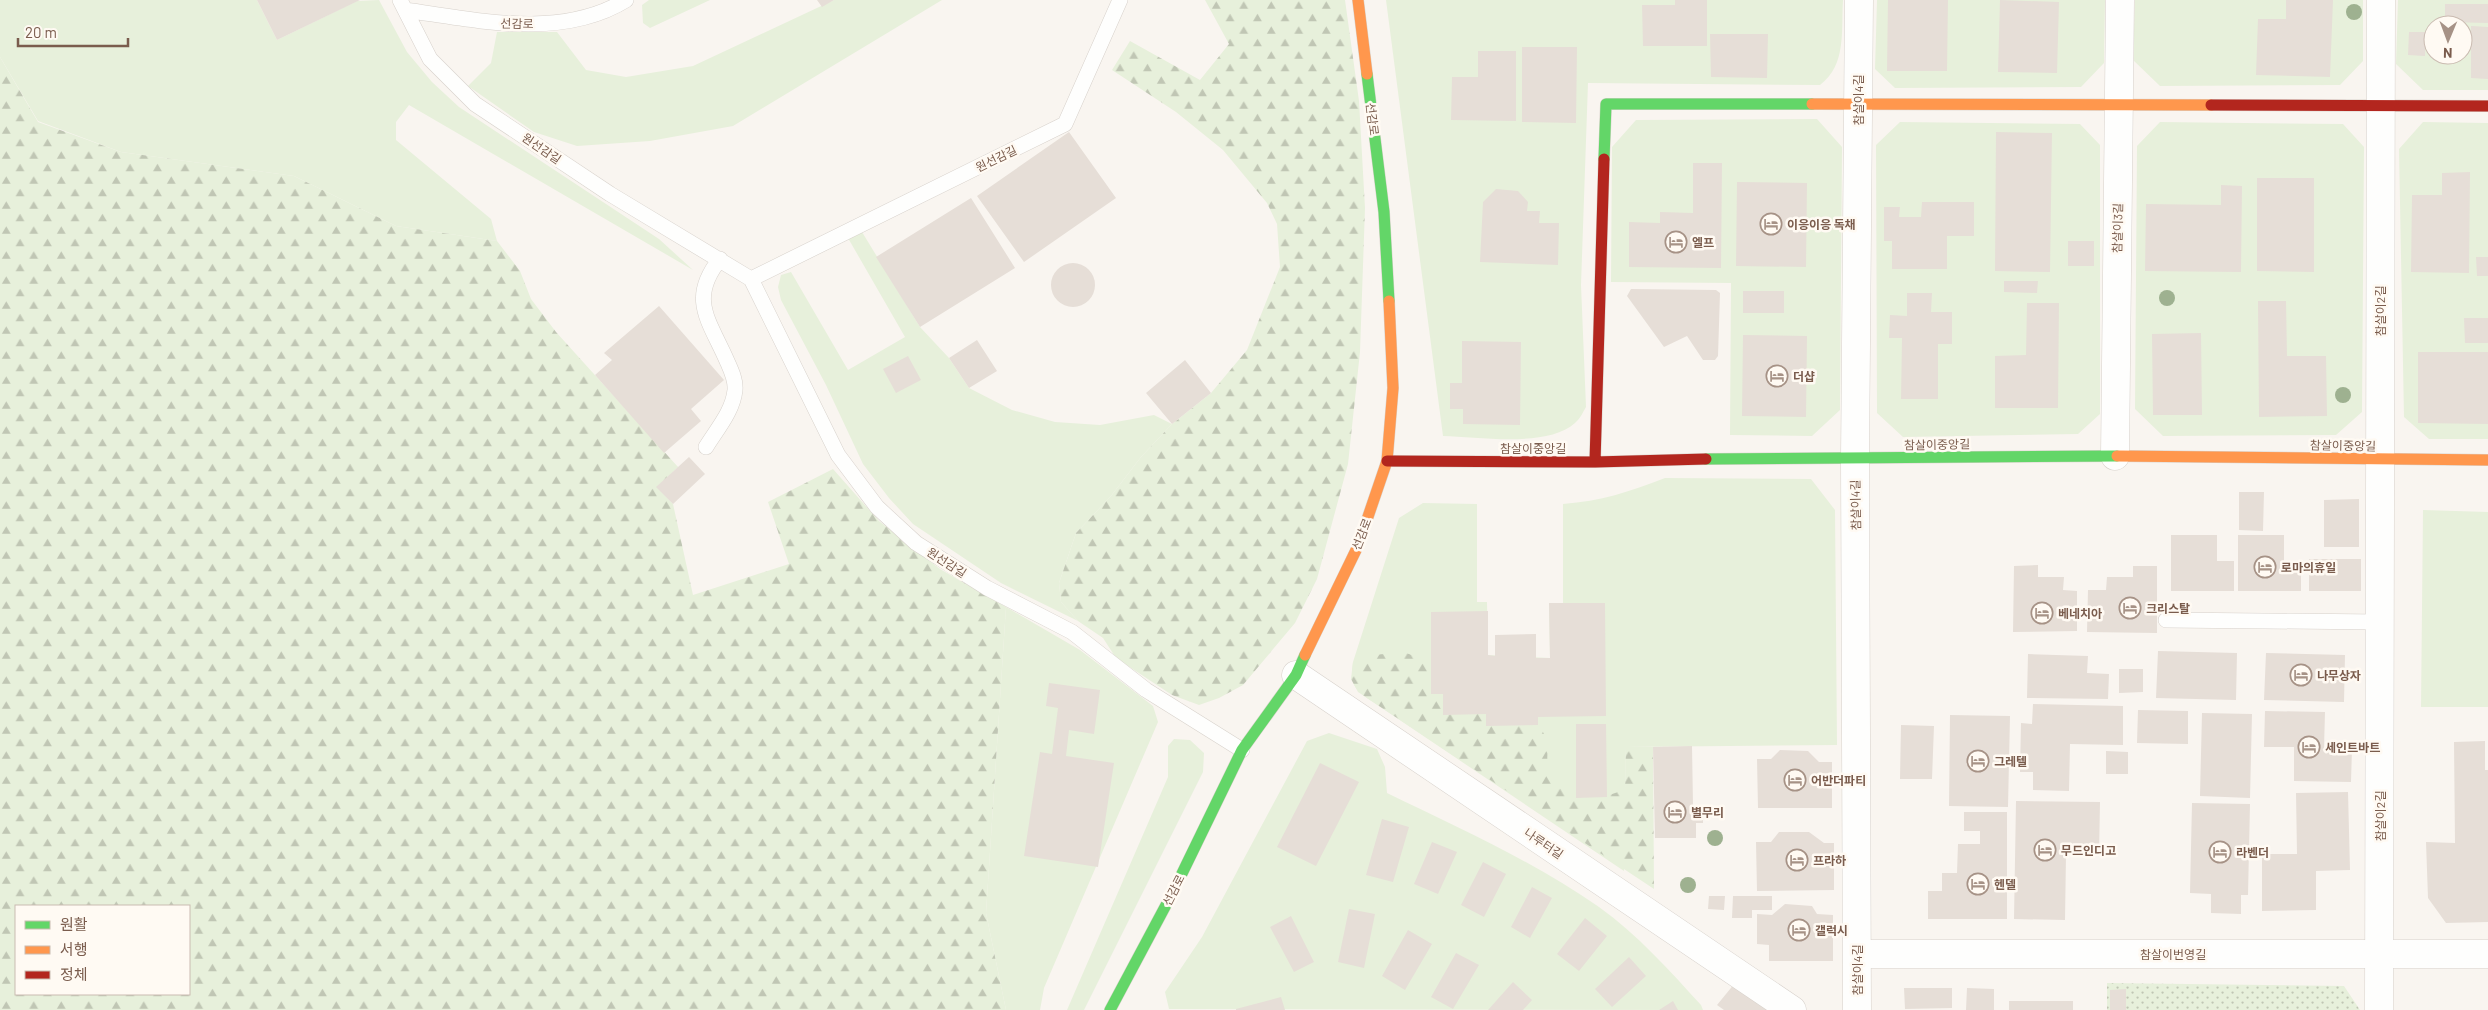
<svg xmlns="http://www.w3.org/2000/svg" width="2488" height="1010" viewBox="0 0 2488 1010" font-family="Barlow,'Noto Sans KR',sans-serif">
  <defs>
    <pattern id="forest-firs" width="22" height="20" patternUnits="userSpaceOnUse" patternTransform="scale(1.25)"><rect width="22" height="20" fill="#e7f0db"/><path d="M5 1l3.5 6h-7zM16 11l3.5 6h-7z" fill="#c0c6b4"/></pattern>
    <pattern id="garden-dots" width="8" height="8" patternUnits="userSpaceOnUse" patternTransform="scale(1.25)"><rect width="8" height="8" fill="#e7f0db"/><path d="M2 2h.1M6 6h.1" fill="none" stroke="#c0c6b4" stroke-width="1.8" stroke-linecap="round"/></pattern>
  </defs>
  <rect width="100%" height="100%" fill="#f9f5f0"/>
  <path fill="#e7f0db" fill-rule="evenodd" d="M0,0H257L277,40L357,1L379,0L407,52L432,82L459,107L659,239L693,270L409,105L396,122V140L491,219L497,241L396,226L294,176L121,152L38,121L0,57Z
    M649,0H710L650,28L643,23L642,5Z
    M834,0H942L733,126L650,141L577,146L534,132L468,86L491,63L497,32H557L586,70L626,77L693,66Z
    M1386,0H1843C1841,30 1847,65 1820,85L1588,83L1581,285L1586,407C1583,412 1580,419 1575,423C1547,448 1480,437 1443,436Z
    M1877,0H2105L2104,63L2081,87L1895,88L1875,69Z
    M2135,0H2363V61L2340,85L2160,86L2133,60Z
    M2398,0H2488V90H2423L2396,64ZM2433,25H2463V55H2433Z
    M1817,119L1842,147L1840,410L1812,436L1730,435L1731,283L1611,282L1612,147L1636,120Z
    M1900,122L2080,124L2100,145V414L2078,434L1903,437L1877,413L1876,145Z
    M2160,122L2343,124L2364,147L2362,412L2336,435L2163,436L2135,409L2137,146Z
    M2423,122L2488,123V439H2429L2404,417L2399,149Z
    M862,232L920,327L949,358L969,388L1012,410L1055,422L1100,425L1154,415L1172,424L1141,457L1111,496L1076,533L1059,583L1061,602L1078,621L1001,583L913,524L889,498L863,464L826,385L781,300L778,287L781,275L791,272L848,370L905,337L848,238Z
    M1665,478L1811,479L1835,510L1837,745L1626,747L1624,871L1373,702C1354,689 1350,685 1353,662L1399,518L1423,503L1477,504V602H1487L1488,655L1550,658L1549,603H1563V504C1601,501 1629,492 1665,478Z
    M2423,510L2488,512V707H2421Z
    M1006,607L1080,650L1153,706L1158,722L1044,988L1040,1010H1006L986,913Z
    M1329,733L1377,749L1385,767L1387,793C1459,828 1533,861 1599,907C1638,935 1669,970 1701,1005L1703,1010L1169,1009L1165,992L1202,937L1307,741Z
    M1174,739L1190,740L1204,753L1203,772L1084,1010H1067L1168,777V746Z"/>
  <path fill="url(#forest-firs)" fill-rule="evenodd" d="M1205,0H1345L1359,101L1365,208L1360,352L1348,464L1317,579L1295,623L1243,685L1219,698L1199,705L1172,695L1116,658L1103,638L1078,621L1061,602L1059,583L1076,533L1111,496L1141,457L1172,424L1211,393L1247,350L1280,267L1277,224L1267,203L1223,150L1176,112L1112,70L1130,41L1200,80L1229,44Z
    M0,57L38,122L121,152L294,176L396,226L497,241L520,271L531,299L556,332L678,467L657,487L673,504L693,595L789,564L768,502L833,469L879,521L940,569L1006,607L986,913L1006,1010H0ZM16,906H189V994H16Z
    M1403,652L1432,662V694H1443V714H1486V726L1538,725C1556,748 1543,748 1549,769C1550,773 1555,778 1558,782C1574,805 1603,799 1625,789L1626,747H1653L1654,889L1358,692L1351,679L1353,662L1374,655Z"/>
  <path fill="url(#garden-dots)" d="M2107,983L2344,986L2360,1010H2107Z"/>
  <path fill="#e6ded7" d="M257,0H360L277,40Z
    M817,0H834L822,7Z
    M1675,0H1707V46H1643L1642,5H1675Z
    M1888,0H1948L1947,71H1887Z
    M2000,0L2059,2L2057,73L1998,72Z
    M2286,0H2333L2330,77L2256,75L2258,19H2286Z
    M2445,4H2488V23L2445,22Z
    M2471,26L2488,27V79L2471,78Z
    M2409,32H2426L2425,56L2408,55Z
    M1710,34H1768L1767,78L1711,77Z
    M1522,47H1577L1576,123L1522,122Z
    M1478,51H1516V121L1451,120L1452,77H1478Z
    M1069,132L1116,198L1024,262L977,196Z
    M1996,132L2052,133L2050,272L1995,271Z
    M1693,163H1722L1721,268L1629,267V222L1660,223V212L1693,213Z
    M2470,172L2469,273L2411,272L2412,195H2442V173Z
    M2257,178H2314V272L2257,271Z
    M1737,182L1807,183L1806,267L1736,266Z
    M2221,185L2242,186L2241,272L2145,271L2146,204L2221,205Z
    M1496,189L1518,191L1528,202L1527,211H1540L1539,223H1559L1558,265L1480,262L1483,202Z
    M971,198L1015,268L920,327L876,257Z
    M1922,202H1974V236H1947V269H1892V241H1884V207H1900L1899,217H1921Z
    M2068,241H2094V266H2068Z
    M2476,257H2488V276H2477Z
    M1051 285a22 22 0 1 1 44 0a22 22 0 1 1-44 0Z
    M2004,281H2038L2037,293L2004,292Z
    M1631,289L1716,290L1720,293L1718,356L1715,360H1703L1687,336L1664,347L1627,296Z
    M1743,291H1784V313H1743Z
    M1907,293H1932L1931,312H1952V344H1938V399H1901L1902,338H1889L1890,315L1907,316Z
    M2258,301H2286L2287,356H2326L2327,416L2259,417Z
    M2027,303H2059L2058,408H1995V356L2026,355Z
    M659,306L724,380L691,409L701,421L664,453L595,375L612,360L604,353Z
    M2464,318H2488V343H2465Z
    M2201,333L2202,415H2153L2152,334Z
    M1743,335L1807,336L1806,417L1742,416Z
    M977,340L997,371L969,388L949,358Z
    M1462,341L1521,342L1520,425L1463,424V409H1450V383H1462Z
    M2418,352H2488V424L2418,423Z
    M908,356L921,380L896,393L883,369Z
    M1185,360L1211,393L1172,424L1146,393Z
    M689,457L705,474L673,504L656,487Z
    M2239,492H2264L2263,531L2239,530Z
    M2359,499V547H2324V500Z
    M2171,535H2217V561H2234V591H2171Z
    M2238,535H2284V561H2301V591H2238Z
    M2309,559H2361V591H2309Z
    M2038,565V577H2064L2063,590L2077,591V631L2013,632L2014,566Z
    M2133,566H2157V633L2087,632L2088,590H2106L2107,577H2133Z
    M1549,603H1605L1606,716L1538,717V725L1486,726V714L1443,715V694H1431V612L1488,611V655L1495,656V635L1536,634V658H1550Z
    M2158,651L2237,653L2236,700L2156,698Z
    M2266,653L2345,655L2344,702L2264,700Z
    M2028,654L2088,656L2087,673L2109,674L2108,699L2027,698Z
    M2119,669H2143V692L2119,693Z
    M1049,683L1100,690L1094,734L1069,730L1066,756L1114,763L1098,867L1024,856L1040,752L1052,754L1058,708L1046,706Z
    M2033,704L2123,706V745L2070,744L2069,791L2033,790V772H2020L2021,723L2032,724Z
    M2138,710L2188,711V744L2137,743Z
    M2265,711L2325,712L2324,748H2352L2351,782L2294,781V747H2264Z
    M2202,713L2252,714L2250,798L2200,796Z
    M1950,715L2010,716L2008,807L1949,806Z
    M1576,724H1606L1607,797L1576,798Z
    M1901,725L1934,726L1932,779H1900Z
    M2485,741V770H2488V922L2446,923L2428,898L2426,842L2455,843L2454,742Z
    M1692,746L1693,805H1703V823H1696V838H1655L1653,747Z
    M1780,750L1808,751L1819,762H1832V808H1758L1757,759H1771Z
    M2106,751L2128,752V774H2106Z
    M1320,763L1359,782L1316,866L1277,847Z
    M2348,792L2350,870L2316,871V910L2262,911V854H2297L2296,793Z
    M2016,801L2100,802L2099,856L2066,855L2065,920L2014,919Z
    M2192,803L2250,804L2248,895H2241V914L2211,913V894L2190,893Z
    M1964,812H2007V919H1928V891H1942V873H1957L1958,844H1980V831H1964Z
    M1382,819L1409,827L1393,882L1366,875Z
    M1779,832H1809L1824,843H1834V890L1757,891L1756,842H1771Z
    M1432,842L1457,852L1438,894L1414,884Z
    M1483,862L1506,874L1484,917L1461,905Z
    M1532,887L1552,898L1530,938L1511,927Z
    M1709,896H1725L1724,910L1708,909Z
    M1733,896H1772V910H1752V918H1732Z
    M1785,904L1812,906L1817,914L1833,915V961H1769V945L1757,944V914L1772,915Z
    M1349,909L1375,914L1364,968L1338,962Z
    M1291,916L1314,962L1294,972L1270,927Z
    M1585,918L1607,936L1579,971L1557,954Z
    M1408,930L1432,944L1405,990L1382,976Z
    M1456,953L1479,965L1453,1009L1431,997Z
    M1629,957L1646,976L1612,1007L1595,989Z
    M1513,982L1532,1000L1523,1010H1488Z
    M1735,983L1769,1010H1724L1717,1005Z
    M1904,988H1952V1008L1905,1009Z
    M1967,988L1994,989V1010H1966Z
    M2126,989V1010H2110V990Z
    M1281,997L1285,1010H1236V1009Z
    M1673,1001L1678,1010H1659Z
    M2009,1001H2073V1010H2009Z"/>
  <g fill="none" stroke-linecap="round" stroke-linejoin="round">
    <g stroke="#d7d1cb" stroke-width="16">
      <path id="lane" d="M400,0L430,59L475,104L610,194L751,279L838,455L877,507L916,543L987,588L1072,632L1146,690L1242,750
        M405,10C476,20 561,40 626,0
        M751,279L1065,124L1120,0
        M706,447C717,429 733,411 735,390C736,380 731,370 727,361C709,320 688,299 720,259
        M2166,620L2380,622"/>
    </g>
    <g stroke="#d7d1cb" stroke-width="29">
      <path id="street" d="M2115,456L2120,0
        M1296,675L1792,1010
        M1857,954H2488
        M1857,1010L1855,459L1859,0
        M2379,1010L2381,0"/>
    </g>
    <g stroke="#d9d2cb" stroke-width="12">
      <path id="fast" d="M1367,74L1384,212L1389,301
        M1604,159L1606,104H1812
        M1706,459L2117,456
        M1110,1010L1174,890L1242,750L1296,675L1305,655"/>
    </g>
    <g stroke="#d9d2cb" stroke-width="12">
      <path id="slow" d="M1358,0L1367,74
        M1812,104L2211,105
        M2117,456L2488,460
        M1305,655L1358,546L1387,461L1393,388L1389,301"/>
    </g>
    <g stroke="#d9d2cb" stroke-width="12">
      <path id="jam" d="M2211,105L2488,106
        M1387,461L1595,462L1706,459
        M1595,462L1604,159"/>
    </g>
    <use href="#lane" stroke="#fefefd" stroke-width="15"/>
    <use href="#street" stroke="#fefefd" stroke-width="28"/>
    <use href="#fast" stroke="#63d668" stroke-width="11"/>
    <use href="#slow" stroke="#ff974d" stroke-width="11"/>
    <use href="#jam" stroke="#b3261e" stroke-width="11"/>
  </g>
  <g fill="#9eb190">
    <circle cx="2354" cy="12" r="8"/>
    <circle cx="2167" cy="298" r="8"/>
    <circle cx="2343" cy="395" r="8"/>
    <circle cx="1715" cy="838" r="8"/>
    <circle cx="1688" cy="885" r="8"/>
  </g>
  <defs>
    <g id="hotel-ring" transform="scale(1.125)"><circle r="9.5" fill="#fffaf3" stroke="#a69286" stroke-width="1.5"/><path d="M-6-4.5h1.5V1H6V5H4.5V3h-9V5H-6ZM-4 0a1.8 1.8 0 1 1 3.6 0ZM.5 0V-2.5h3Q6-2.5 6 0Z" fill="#a69286"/></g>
  </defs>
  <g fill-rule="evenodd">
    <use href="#hotel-ring" x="1771" y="224"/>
    <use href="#hotel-ring" x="1676" y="242"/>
    <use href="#hotel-ring" x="1777" y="376"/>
    <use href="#hotel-ring" x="2265" y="567"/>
    <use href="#hotel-ring" x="2130" y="608"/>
    <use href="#hotel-ring" x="2042" y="613"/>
    <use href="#hotel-ring" x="2301" y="675"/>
    <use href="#hotel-ring" x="2309" y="747"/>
    <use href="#hotel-ring" x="1978" y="761"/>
    <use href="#hotel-ring" x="1795" y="780"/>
    <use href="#hotel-ring" x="1675" y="812"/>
    <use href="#hotel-ring" x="2045" y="850"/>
    <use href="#hotel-ring" x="2220" y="852"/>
    <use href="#hotel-ring" x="1797" y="860"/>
    <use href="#hotel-ring" x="1978" y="884"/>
    <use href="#hotel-ring" x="1799" y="930"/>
  </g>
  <g text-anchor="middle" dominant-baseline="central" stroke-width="5" stroke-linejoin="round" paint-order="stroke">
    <g font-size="12" fill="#7a5c4d" stroke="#fffaf3">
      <text transform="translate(517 23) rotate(1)">선감로</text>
      <text transform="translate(1858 100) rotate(-90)">참살이4길</text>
      <text transform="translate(1373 119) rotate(83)">선감로</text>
      <text transform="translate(542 148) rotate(34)">원선감길</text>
      <text transform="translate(996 158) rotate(-26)">원선감길</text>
      <text transform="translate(2117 228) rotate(-89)">참살이3길</text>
      <text transform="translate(2380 311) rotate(-90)">참살이2길</text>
      <text transform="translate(1937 444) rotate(-1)">참살이중앙길</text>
      <text transform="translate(2343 445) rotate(1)">참살이중앙길</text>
      <text x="1533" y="448">참살이중앙길</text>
      <text transform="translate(1855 505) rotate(-91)">참살이4길</text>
      <text transform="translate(1361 534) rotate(-69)">선감로</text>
      <text transform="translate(947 562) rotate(33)">원선감길</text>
      <text transform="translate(2380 816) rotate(-90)">참살이2길</text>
      <text transform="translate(1544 843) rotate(34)">나루터길</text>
      <text transform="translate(1173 890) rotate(-63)">선감로</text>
      <text x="2173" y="954">참살이번영길</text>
      <text transform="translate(1857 970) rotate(-90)">참살이4길</text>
    </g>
    <g font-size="12" font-weight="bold" fill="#7a5c4d" stroke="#fffaf3" text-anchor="start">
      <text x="1787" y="224">이응이응 독채</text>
      <text x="1692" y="242">엘프</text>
      <text x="1793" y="376">더샵</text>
      <text x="2281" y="567">로마의휴일</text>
      <text x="2146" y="608">크리스탈</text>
      <text x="2058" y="613">베네치아</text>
      <text x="2317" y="675">나무상자</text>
      <text x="2325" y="747">세인트바트</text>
      <text x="1994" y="761">그레텔</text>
      <text x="1811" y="780">어반더파티</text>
      <text x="1691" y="812">별무리</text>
      <text x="2061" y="850">무드인디고</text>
      <text x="2236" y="852">라벤더</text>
      <text x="1813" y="860">프라하</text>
      <text x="1994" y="884">헨델</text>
      <text x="1815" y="930">갤럭시</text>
    </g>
  </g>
  <rect x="15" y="905" width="175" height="90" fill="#fffaf3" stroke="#cabbb1"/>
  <rect x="25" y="921" width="25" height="8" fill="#63d668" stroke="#cabbb1"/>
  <text x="60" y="930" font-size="15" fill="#7a5c4d">원활</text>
  <rect x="25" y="946" width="25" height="8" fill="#ff974d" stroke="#cabbb1"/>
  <text x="60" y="955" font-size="15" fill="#7a5c4d">서행</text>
  <rect x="25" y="971" width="25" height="8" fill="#b3261e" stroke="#cabbb1"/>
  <text x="60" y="980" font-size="15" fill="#7a5c4d">정체</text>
  <g transform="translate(2448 40) rotate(181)"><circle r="24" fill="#fffaf3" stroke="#cabbb1"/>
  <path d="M0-4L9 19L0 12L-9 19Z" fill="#a69286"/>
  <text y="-8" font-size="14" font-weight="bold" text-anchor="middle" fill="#7a5c4d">N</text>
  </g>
  <path d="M18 38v8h110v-8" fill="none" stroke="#7a5c4d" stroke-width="2.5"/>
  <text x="25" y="38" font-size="15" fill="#7a5c4d" stroke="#fffaf3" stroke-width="4" paint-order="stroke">20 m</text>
</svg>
